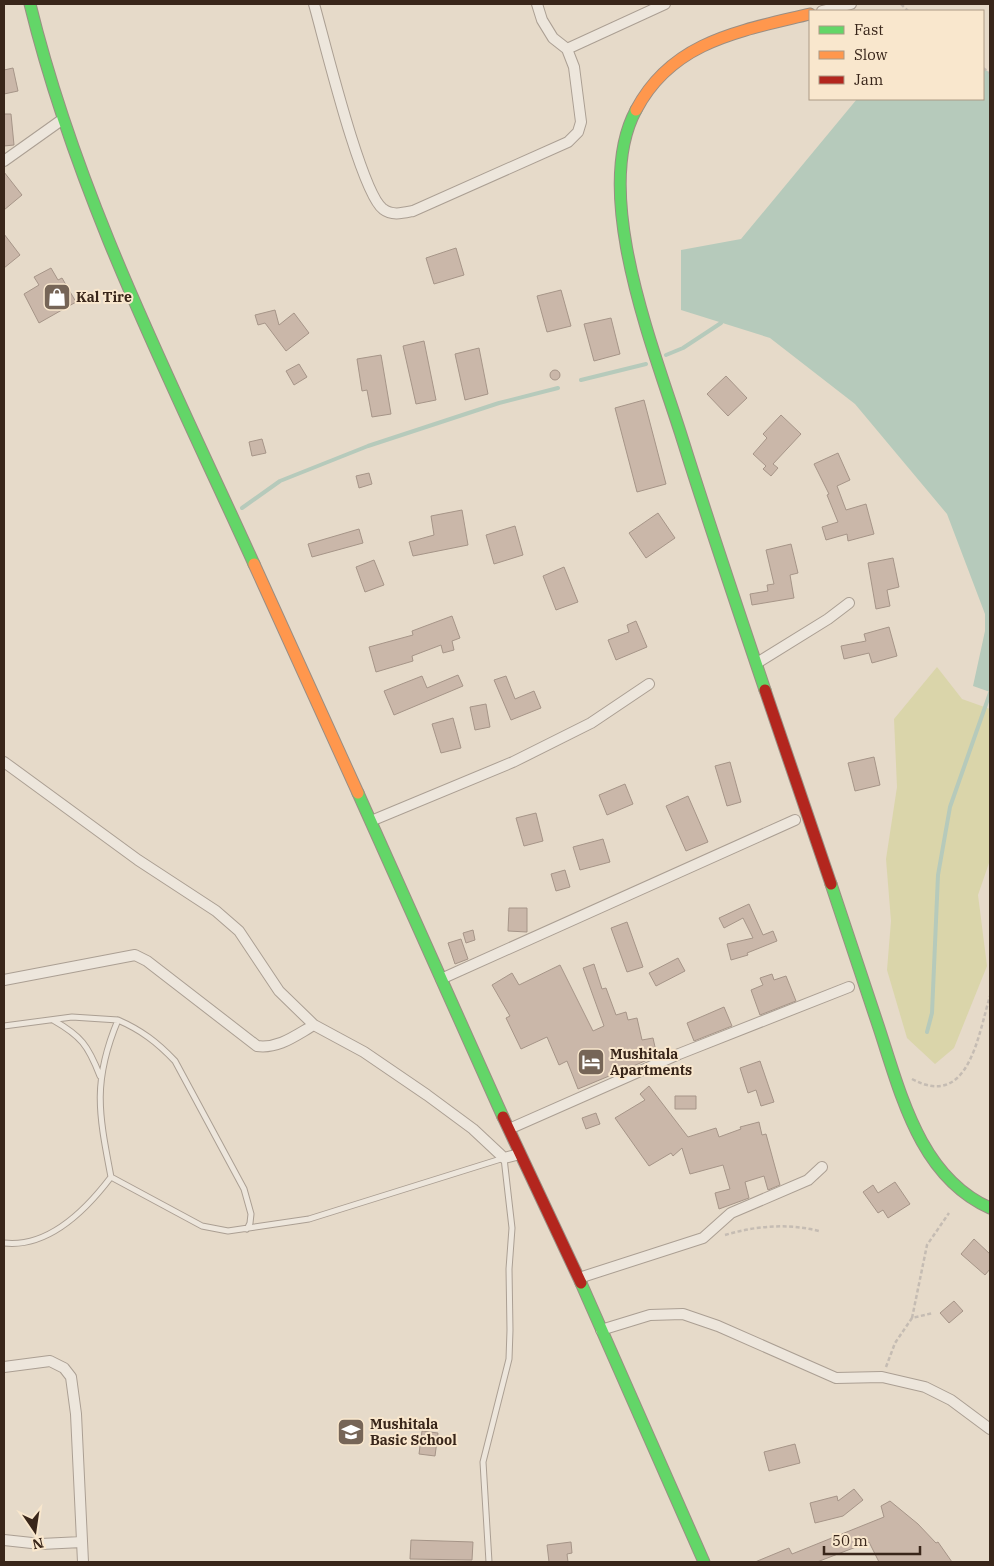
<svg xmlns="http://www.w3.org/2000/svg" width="994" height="1566" viewBox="0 0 994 1566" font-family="'IBM Plex Serif',serif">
  <rect width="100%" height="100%" fill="#e6dac9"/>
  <path fill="#dad5aa" d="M937,667L962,699L990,709V860L978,895L987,966L954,1048L935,1064L907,1038L887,970L891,921L886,859L897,787L894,719Z"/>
  <path fill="#b6cabb" d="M983,68L990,73V692L973,686L985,631V614L947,514L855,404L770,338L681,310V250L741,239L857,99H983Z"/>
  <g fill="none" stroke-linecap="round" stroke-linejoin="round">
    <path stroke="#b6cabb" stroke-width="4" d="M666,355L683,348L721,323
      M581,380L646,364
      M242,508L280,481L368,446L499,403L558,388
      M927,1032L932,1013L938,875L950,807L990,693"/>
  </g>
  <path fill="#cab7a9" stroke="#a69588" d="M13,68L18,91L4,94V70Z
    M4,114H11L14,145L4,146Z
    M4,172L22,195L4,210Z
    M4,234L20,255L4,268Z
    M456,248L464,275L434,284L426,258Z
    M51,268L58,280L62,278L76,302L39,323L24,294L39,285L34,277Z
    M561,290L571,326L547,332L537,296Z
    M275,310L279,325L294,313L309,333L286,351L265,323L258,325L255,315Z
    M611,318L620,354L594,361L584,324Z
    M424,341L436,400L416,404L403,346Z
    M479,348L488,394L465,400L455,354Z
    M381,355L391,414L372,417L367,390L362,391L357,359Z
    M299,364L307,377L294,385L286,371Z
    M550 375a5 5 0 1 1 10 0a5 5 0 1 1-10 0Z
    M726,376L747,398L728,416L707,394Z
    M644,400L666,484L637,492L615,408Z
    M781,415L801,434L773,464L778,468L771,476L763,469L766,466L753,454L767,438L763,434Z
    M262,439L266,453L252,456L249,442Z
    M838,453L850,480L837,486L846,510L866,504L874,534L848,541L847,534L826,540L822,527L838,522L827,495L829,494L814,464Z
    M369,473L372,484L359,488L356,476Z
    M462,510L468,545L413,556L409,542L434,535L431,516Z
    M658,513L675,538L646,558L629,533Z
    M515,526L523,555L494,564L486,535Z
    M359,529L363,543L312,557L308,544Z
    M791,544L798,573L790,575L794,598L752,605L750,594L768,591L767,585L774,584L766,550Z
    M893,558L899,587L887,590L890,606L876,609L868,563Z
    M374,560L384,585L365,592L356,567Z
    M564,567L578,602L556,610L543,576Z
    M452,616L460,638L452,641L454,650L443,653L441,645L412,656L413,661L376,672L369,647L413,635L412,631Z
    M636,621L647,647L616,660L608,640L629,632L627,625Z
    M889,627L897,656L872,663L869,653L844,659L841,646L866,641L864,634Z
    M458,675L463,686L394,715L384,691L422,676L427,688Z
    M506,676L515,699L534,691L541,708L511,720L494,680Z
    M486,704L490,727L475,730L470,707Z
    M453,718L461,748L441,753L432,724Z
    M874,757L880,785L855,791L848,763Z
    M730,762L741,802L727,806L715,766Z
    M625,784L633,804L607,815L599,795Z
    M688,796L708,842L686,851L666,806Z
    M536,813L543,841L524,846L516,818Z
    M603,839L610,862L580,870L573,847Z
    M565,870L570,887L556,891L551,874Z
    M749,904L763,935L773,931L777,941L747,953L748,955L731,960L727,944L753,938L743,918L724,928L719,918Z
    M509,908H527V932L508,931Z
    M627,922L643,967L627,972L611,928Z
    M473,930L475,940L466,943L463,933Z
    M461,939L468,959L455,964L448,943Z
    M678,958L685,971L656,986L649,973Z
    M594,964L602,989L606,988L616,1015L626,1012L628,1020L637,1018L642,1040L653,1038L657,1056L578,1089L567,1061L559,1065L547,1037L521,1049L506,1018L510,1016L492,985L512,973L519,985L560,965L593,1031L604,1026L583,968Z
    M772,974L774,980L786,976L796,1001L760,1015L751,990L763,985L760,978Z
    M724,1007L732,1026L694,1041L687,1023Z
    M760,1061L774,1102L761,1106L756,1090L748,1093L740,1068Z
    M649,1086L688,1137L716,1128L719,1137L741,1129L740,1127L759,1122L762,1135L766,1134L780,1185L768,1190L764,1176L745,1182L749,1198L719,1209L715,1193L730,1189L723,1165L690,1174L682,1148L673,1156L671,1153L649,1166L615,1118L645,1100L640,1094Z
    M675,1096H696V1109H675Z
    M596,1113L600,1124L586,1129L582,1118Z
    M895,1182L910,1204L888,1218L883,1210L878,1213L863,1192L873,1185L878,1193Z
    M974,1239L990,1254V1269L985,1275L961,1254Z
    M954,1301L963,1311L949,1323L940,1313Z
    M422,1431L438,1433L435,1456L419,1454Z
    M795,1444L800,1463L769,1471L764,1452Z
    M854,1489L863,1500L843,1516L815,1523L810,1503L837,1496L838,1501Z
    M890,1501L918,1524L936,1543L938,1542L952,1562H879L869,1542L817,1562H755L789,1548L792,1554L884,1517L881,1506Z
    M411,1540L473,1542L472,1560L410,1559Z
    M571,1542L572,1553L567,1554L568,1562H549L547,1545Z"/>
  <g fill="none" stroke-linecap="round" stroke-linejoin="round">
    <g stroke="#ab9f93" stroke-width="7">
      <path id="lane" d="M53,1020C81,1036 88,1045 100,1076
        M4,1026L72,1017L118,1020
        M247,1229L250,1223L251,1214L244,1189L175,1061C157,1042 141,1030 118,1020C92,1082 99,1114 111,1177L202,1226L228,1231L309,1219L504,1158L512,1228L509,1269L510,1330L509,1359L483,1462L489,1562
        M4,1243C48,1248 86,1210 111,1177"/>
    </g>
    <g stroke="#ab9f93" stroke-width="12">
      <path id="street" d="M314,4C324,39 361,193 383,209C392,216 403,213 413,211L568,142L578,132L581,122L574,67L567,49L553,38L542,20L537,4
        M822,11L851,4
        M567,49L665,4
        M4,161L63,119
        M757,663L828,619L849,603
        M4,762L138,860L216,911L239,931L279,991L314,1025L364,1052L427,1095L473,1129L504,1158L520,1154
        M371,821L513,762L591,723L649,684
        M441,979L795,820
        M4,980L135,955L147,961L257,1046C279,1049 296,1035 314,1025
        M509,1129L679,1054L849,987
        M579,1278L703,1238L731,1213L808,1180L822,1167
        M601,1330L650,1315L683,1314L718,1326L836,1378L882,1377L925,1387L951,1400L990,1429
        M4,1367L50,1361L64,1368L71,1377L76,1414L83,1562
        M4,1540L41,1544L82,1542"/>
    </g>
    <g stroke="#9a8e83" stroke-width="13">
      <path id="fast" d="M30,4C78,200 171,381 254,564
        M636,110C590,195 656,354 683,441C709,524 737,607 765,690
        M358,793L503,1117
        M831,884C846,930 862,976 877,1022C900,1090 918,1176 990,1208
        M581,1283L704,1562"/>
    </g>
    <g stroke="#9a8e83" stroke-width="13">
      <path id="slow" d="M636,110C672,41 740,31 810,14
        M254,564L358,793"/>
    </g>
    <g stroke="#9a8e83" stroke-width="13">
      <path id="jam" d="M765,690L831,884
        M503,1117L581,1283"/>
    </g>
    <path stroke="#c5bcb3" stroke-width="2.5" stroke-dasharray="4 2.5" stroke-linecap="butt" d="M901,4L908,11
      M983,68L990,73
      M912,1079C969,1110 978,1035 990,996
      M725,1235C755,1226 787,1223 819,1231
      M912,1318L927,1245L949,1213
      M886,1367L895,1343L912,1318L933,1313"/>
    <use href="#lane" stroke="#ede6dc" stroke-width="5"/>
    <use href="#street" stroke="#ede6dc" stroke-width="10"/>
    <use href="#fast" stroke="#63d668" stroke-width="11"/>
    <use href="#slow" stroke="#ff974d" stroke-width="11"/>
    <use href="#jam" stroke="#b3261e" stroke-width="11"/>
  </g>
  <defs>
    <g id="shop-square" transform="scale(1.4375)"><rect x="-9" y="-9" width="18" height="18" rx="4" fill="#766557" stroke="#f9e7cd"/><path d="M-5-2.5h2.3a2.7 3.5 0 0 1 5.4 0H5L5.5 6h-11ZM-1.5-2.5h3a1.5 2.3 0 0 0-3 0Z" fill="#fff"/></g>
    <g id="hotel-square" transform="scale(1.4375)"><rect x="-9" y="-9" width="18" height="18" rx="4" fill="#766557" stroke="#f9e7cd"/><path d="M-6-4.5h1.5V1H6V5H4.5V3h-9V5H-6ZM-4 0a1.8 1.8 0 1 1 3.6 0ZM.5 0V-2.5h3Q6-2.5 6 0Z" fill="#fff"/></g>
    <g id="school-square" transform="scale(1.4375)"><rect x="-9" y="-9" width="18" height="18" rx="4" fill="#766557" stroke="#f9e7cd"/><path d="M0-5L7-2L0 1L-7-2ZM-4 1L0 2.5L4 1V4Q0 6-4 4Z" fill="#fff"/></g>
  </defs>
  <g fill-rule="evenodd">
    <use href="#shop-square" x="57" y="297"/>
    <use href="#hotel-square" x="591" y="1062"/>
    <use href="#school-square" x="351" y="1432"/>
  </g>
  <g text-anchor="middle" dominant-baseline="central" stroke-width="4" stroke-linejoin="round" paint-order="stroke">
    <g font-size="14" font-weight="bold" fill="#39261a" stroke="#f9e7cd" text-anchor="start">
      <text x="76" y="297">Kal Tire</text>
      <text x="610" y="1054">Mushitala<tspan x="610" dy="16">Apartments</tspan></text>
      <text x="370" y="1424">Mushitala<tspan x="370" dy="16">Basic School</tspan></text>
    </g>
  </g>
  <rect width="994" height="1566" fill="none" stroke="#39261a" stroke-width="10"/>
  <rect x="809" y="10" width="175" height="90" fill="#f9e7cd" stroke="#ac9a85"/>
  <rect x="819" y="26" width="25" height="8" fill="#63d668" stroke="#ac9a85"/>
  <text x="854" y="35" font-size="15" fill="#39261a">Fast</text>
  <rect x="819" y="51" width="25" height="8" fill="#ff974d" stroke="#ac9a85"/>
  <text x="854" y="60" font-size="15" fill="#39261a">Slow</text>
  <rect x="819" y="76" width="25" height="8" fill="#b3261e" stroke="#ac9a85"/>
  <text x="854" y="85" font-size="15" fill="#39261a">Jam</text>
  <g transform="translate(35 1531) rotate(167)" stroke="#f9e7cd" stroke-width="4" paint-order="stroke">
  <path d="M0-4L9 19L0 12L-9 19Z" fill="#39261a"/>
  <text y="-8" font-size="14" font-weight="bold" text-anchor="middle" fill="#39261a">N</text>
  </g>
  <path d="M824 1546v8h96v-8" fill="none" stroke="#39261a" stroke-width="2.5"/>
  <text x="832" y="1546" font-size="15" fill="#39261a" stroke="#f9e7cd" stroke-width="4" paint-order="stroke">50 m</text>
</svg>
